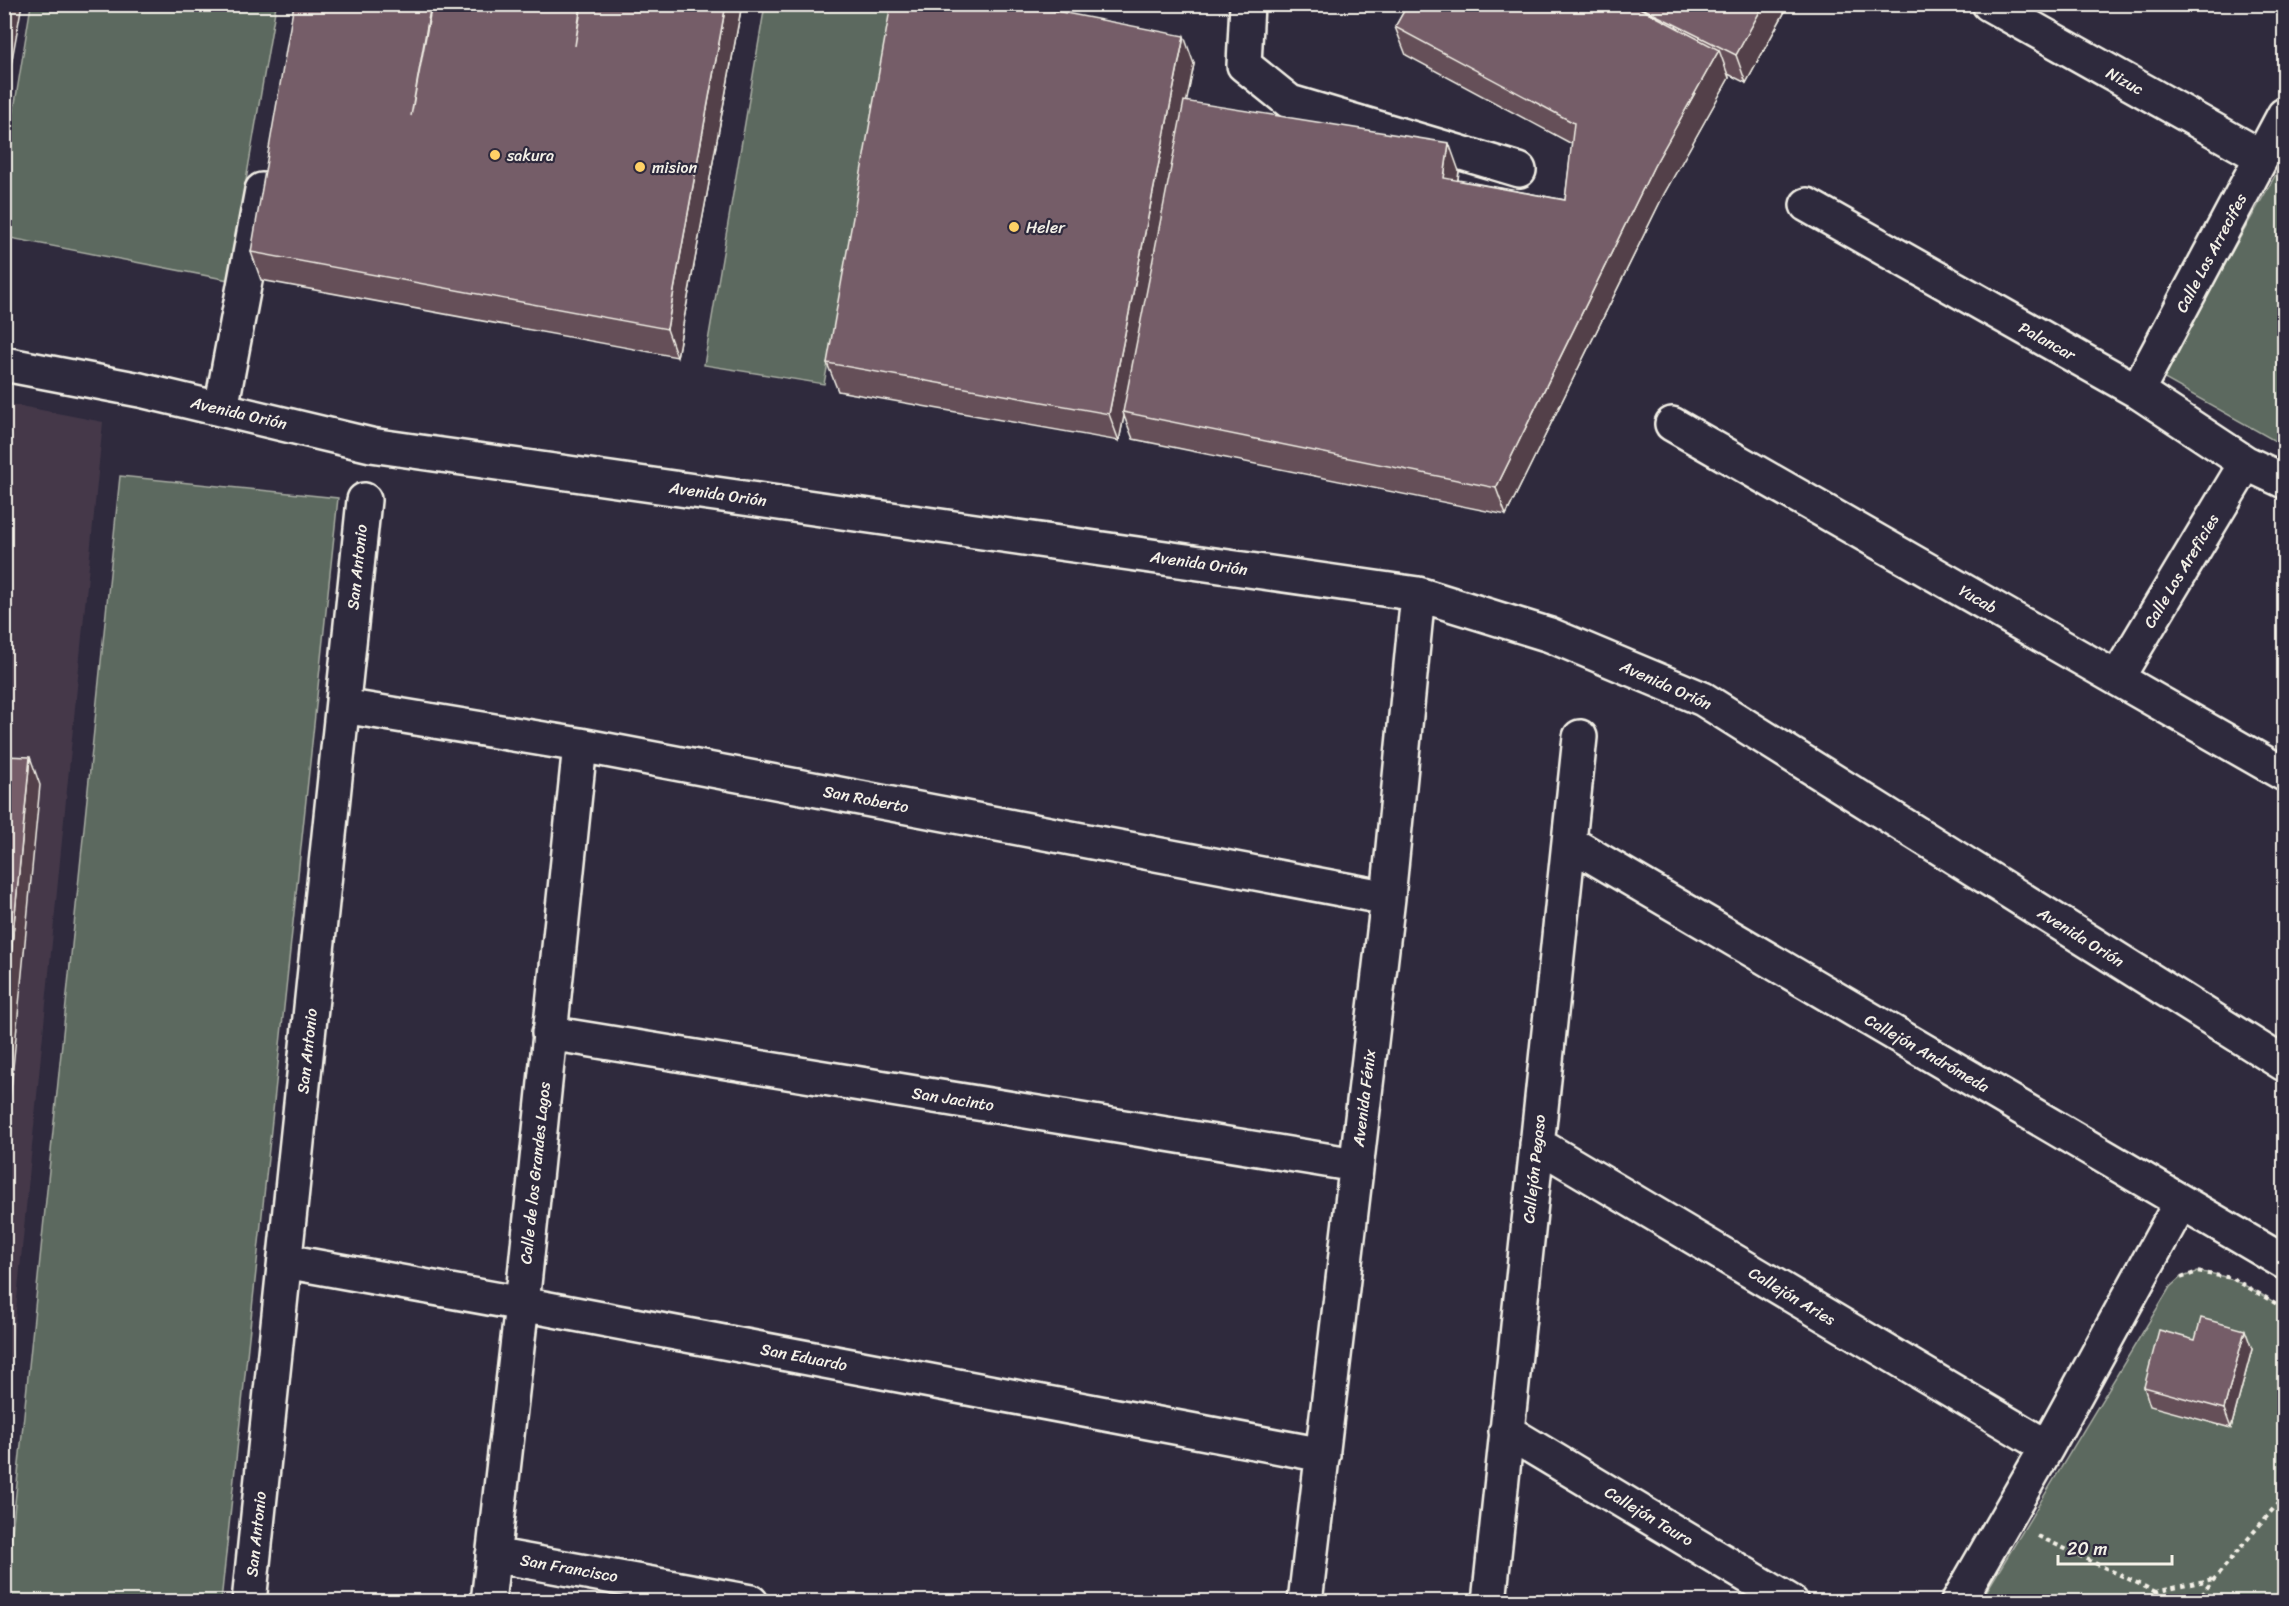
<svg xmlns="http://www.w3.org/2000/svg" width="2289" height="1606" viewBox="0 0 2289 1606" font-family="Sriracha,sans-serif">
  <rect width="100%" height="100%" fill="#2f2a3d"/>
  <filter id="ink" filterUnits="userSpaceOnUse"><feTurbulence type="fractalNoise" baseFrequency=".0167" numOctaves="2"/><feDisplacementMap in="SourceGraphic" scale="12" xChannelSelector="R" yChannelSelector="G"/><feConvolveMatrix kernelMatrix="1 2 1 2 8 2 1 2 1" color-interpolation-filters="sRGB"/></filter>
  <g filter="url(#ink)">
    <path fill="#44394a" d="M5,403L103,422L5,1422Z"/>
    <path fill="#5c695e" stroke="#a8ada3" stroke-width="1.5" d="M31,5H276L229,280L5,237V165Z
      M765,5H898L824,384L704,365Z
      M2284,160V446L2161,377Z
      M120,476L338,498L221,1601H5Z
      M2197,1272C2231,1273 2256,1292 2284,1308V1601L1980,1602L2170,1287L2180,1278Z"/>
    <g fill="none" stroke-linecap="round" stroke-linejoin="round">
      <g stroke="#f4f1e8" stroke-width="38">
        <path id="minor" d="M1247,4L1244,65L1290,102L1519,170
          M1989,4L2262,157
          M1807,205L2137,391L2246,463L2284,481
          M4,364L140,390L371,445L1418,594L1550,635L1703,699L2284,1064
          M2137,391L2284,115
          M221,409L262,190
          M1672,424L2284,774
          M2117,678L2246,463
          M343,706L580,745L1388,898
          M1570,843L2284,1262
          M549,1033L1356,1165
          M1537,1144L2047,1447
          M285,1261L522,1304L1323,1455
          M1506,1431L1791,1602
          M493,1555L751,1602
          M249,1602L364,500
          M488,1602L522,1304L580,745
          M1305,1602L1388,898L1418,594
          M1489,1602L1580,737
          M1958,1602L2047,1447L2181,1202"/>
      </g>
      <path stroke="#f4f1e8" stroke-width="4" stroke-dasharray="4.5 4.5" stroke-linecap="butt" d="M2181,1278L2197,1272L2232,1278L2284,1308
        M2038,1536L2156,1592
        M2158,1602L2156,1592L2213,1579
        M2195,1602L2284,1496"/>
      <use href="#minor" stroke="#2f2a3d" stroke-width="33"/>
    </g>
    <path fill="#655059" stroke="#f4f1e8" stroke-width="1.5" d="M742,4L677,357L261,280L251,252Z
      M1408,4H1789L1746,83L1728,74L1729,78L1664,194L1506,515L1133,439L1124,416L1119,441L838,391L827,363L1194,64L1186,102L1459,171L1458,180L1565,200L1572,144L1406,55L1395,27Z
      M2195,1340L2252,1349L2231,1428L2150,1406L2144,1387Z"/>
    <path fill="#524148" stroke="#f4f1e8" stroke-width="1.5" d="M7,4H22L4,104V20Z
      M431,4H445L411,116Z
      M726,4H742L677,357L667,329Z
      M1764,4H1789L1746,83L1736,55Z
      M1184,36L1194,64L1125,412H1123L1124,416L1119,441L1109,414Z
      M1719,50L1729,78L1664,194L1506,515L1496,488L1654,166Z
      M1449,143L1459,171L1454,206L1444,178Z
      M30,757L40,785L4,1162V1028Z
      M2245,1330L2252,1349L2231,1428L2224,1409Z"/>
    <path fill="#755d67" stroke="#f4f1e8" stroke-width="1.5" d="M4,4H7L4,20Z
      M294,4H431L411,116L432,4H581L575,46L582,4H726L667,329L251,252Z
      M891,4H1020L1184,36L1109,414L827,363Z
      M1408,4H1632L1719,50L1654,166L1496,488L1123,412L1184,101L1449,143L1444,178L1565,200L1574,123L1395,27Z
      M1634,4H1764L1736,55Z
      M4,756L30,757L4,1028Z
      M2201,1318L2245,1330L2224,1409L2144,1387L2159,1330L2195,1340Z"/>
  </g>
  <g fill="#ffd166" stroke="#2f2a3d" stroke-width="2">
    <circle cx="495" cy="155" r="6"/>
    <circle cx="640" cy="167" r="6"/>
    <circle cx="1014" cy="227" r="6"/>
  </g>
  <g text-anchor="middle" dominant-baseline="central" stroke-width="4.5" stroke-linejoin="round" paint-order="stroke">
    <g font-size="16" fill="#f4f1e8" stroke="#2f2a3d">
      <text transform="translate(2125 81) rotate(29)">Nizuc</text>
      <text transform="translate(2211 253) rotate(-62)">Calle Los Arrecifes</text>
      <text transform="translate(2047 341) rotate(29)">Palancar</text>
      <text transform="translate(239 413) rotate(13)">Avenida Orión</text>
      <text transform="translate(718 494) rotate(8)">Avenida Orión</text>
      <text transform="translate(1199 563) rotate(8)">Avenida Orión</text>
      <text transform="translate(357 567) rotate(-84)">San Antonio</text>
      <text transform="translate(2181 571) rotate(-59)">Calle Los Areficies</text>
      <text transform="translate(1978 599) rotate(30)">Yucab</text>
      <text transform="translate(1666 685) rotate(24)">Avenida Orión</text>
      <text transform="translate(866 799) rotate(11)">San Roberto</text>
      <text transform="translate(2081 937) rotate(32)">Avenida Orión</text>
      <text transform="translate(307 1051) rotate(-84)">San Antonio</text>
      <text transform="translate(1927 1053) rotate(30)">Callejón Andrómeda</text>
      <text transform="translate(1364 1098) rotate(-83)">Avenida Fénix</text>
      <text transform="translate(953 1099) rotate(9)">San Jacinto</text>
      <text transform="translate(1534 1169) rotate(-84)">Callejón Pegaso</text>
      <text transform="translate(535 1173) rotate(-84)">Calle de los Grandes Lagos</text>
      <text transform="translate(1792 1296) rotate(31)">Callejón Aries</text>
      <text transform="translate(804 1357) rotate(11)">San Eduardo</text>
      <text transform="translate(1649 1516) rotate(31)">Callejón Tauro</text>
      <text transform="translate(256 1534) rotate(-84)">San Antonio</text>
      <text transform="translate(569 1568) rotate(10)">San Francisco</text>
    </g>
    <g font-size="16" fill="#f4f1e8" stroke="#2f2a3d" text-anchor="start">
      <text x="507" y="155">sakura</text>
      <text x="652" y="167">mision</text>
      <text x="1026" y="227">Heler</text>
    </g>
  </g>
  <rect width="2289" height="1606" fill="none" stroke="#2f2a3d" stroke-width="24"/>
  <rect x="12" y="12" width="2265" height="1582" fill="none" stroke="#f4f1e8" stroke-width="2" filter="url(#ink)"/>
  <path d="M2058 1555v9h114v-9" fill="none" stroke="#f4f1e8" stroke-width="3"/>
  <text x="2067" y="1555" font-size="18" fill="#f4f1e8" stroke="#2f2a3d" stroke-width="4.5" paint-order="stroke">20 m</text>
</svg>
